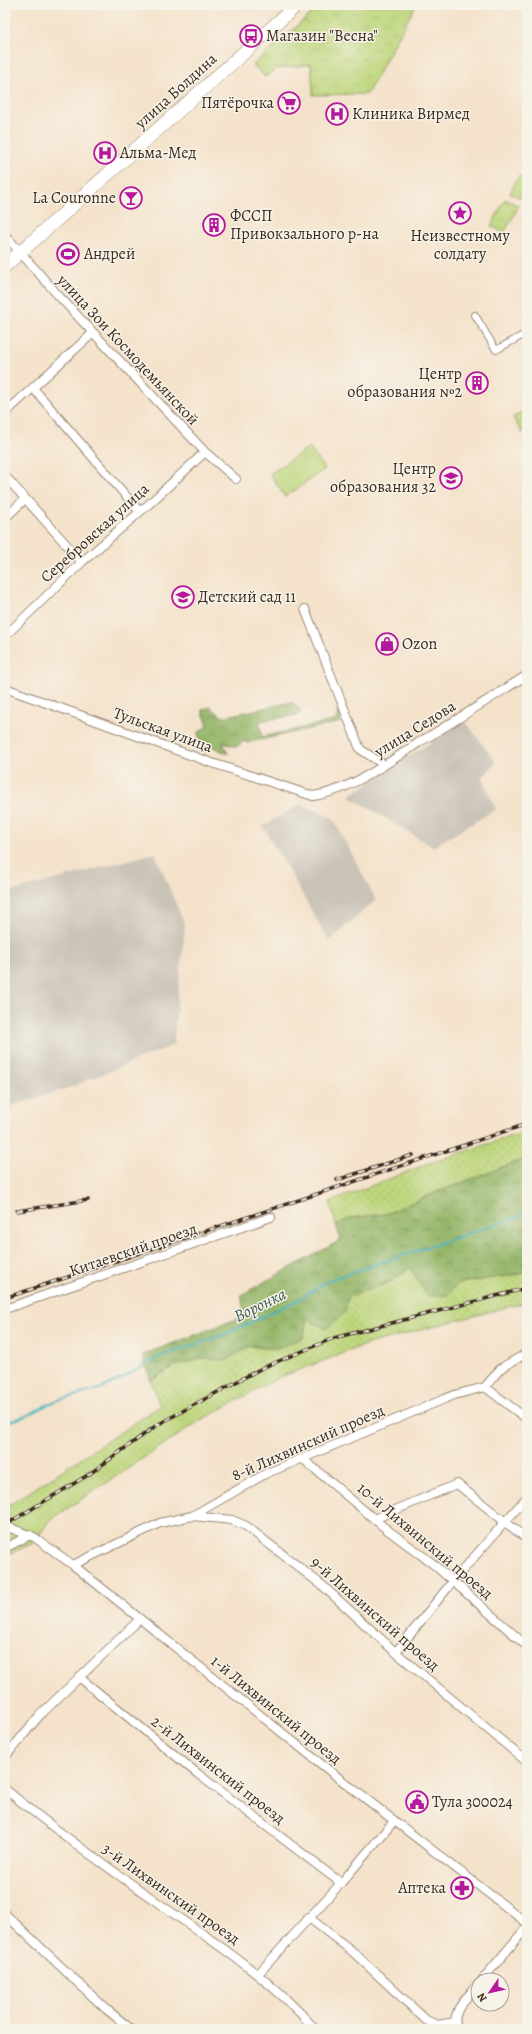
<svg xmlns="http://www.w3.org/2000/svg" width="532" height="2034" viewBox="0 0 532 2034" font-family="Alegreya,serif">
  <defs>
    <pattern id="grass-dots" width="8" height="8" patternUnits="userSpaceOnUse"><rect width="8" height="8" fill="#bdd67b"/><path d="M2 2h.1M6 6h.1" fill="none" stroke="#a3b86a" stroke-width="1.8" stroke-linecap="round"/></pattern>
    <pattern id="forest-crowns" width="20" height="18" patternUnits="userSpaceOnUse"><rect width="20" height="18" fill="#96b76b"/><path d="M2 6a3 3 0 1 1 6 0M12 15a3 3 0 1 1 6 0" fill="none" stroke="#7c9557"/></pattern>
    <pattern id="park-crowns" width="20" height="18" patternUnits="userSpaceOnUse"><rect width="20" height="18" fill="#bdd67b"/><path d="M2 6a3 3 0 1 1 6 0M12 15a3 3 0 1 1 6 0" fill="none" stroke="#a3b86a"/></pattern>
  </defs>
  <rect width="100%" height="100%" fill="#f7f3e8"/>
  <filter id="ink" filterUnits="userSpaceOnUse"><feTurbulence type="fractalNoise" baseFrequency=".025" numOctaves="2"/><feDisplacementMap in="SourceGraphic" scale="8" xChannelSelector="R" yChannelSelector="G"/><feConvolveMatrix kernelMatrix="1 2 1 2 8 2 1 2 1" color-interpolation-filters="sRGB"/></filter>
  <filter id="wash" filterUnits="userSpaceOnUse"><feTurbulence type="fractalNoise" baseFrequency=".012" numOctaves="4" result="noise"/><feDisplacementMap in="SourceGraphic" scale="16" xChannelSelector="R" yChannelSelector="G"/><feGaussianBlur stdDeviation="0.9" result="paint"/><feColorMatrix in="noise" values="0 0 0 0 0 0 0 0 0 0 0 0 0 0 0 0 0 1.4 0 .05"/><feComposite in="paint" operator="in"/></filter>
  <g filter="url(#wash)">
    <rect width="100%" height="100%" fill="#f4e2ca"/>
    <path fill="#cac3b8" d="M464,720L496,762L482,778L496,809L433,847L349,796Z
      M301,804L333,818L376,900L329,941L263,826Z
      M155,853L185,926L173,1045L71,1087L5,1108V893Z"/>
    <path fill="url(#grass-dots)" stroke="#7c804c" d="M527,1131V1158L432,1194L386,1214L351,1218L336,1225L330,1202L427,1164Z
      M410,1267L447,1295L459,1283L520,1274L527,1271V1302L367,1344L278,1378L201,1420L50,1520L33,1543L5,1556V1508L160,1406L151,1381L174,1366L201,1358L227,1360L249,1346L275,1349L306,1319L345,1312L347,1297L390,1282Z"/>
    <path fill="url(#forest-crowns)" stroke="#687044" d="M291,702L301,710L298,715L259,721L262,737L336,720L338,711L342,722L246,743L244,741L236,747L223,743L228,754L200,741L198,733L208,725L202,710L210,707L223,717Z
      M527,1158V1271L520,1274L459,1283L447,1295L427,1296L410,1268L390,1282L348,1297L345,1312L326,1329L307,1319L303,1338L275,1349L249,1346L227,1360L201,1358L174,1366L151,1381L142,1355L245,1316L241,1295L341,1240L336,1225L351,1218L386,1214L432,1194Z"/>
    <path fill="url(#park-crowns)" stroke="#7c804c" d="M321,5H416L367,94L313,95L311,64L276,69L265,77L253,65Z
      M505,199L519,206L504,233L491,226Z"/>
    <path fill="#bdd67b" stroke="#7c804c" d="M519,176L527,180V187L521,198L510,193Z
      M527,409V430L522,433L513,417Z
      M309,447L325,469L285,497L270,474Z"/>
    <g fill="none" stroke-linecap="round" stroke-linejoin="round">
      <path stroke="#43b3be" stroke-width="2" d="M5,1423L26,1416L55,1401L100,1389L121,1379L157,1358L228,1333L298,1300L329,1280L527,1214"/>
    </g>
  </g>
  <g filter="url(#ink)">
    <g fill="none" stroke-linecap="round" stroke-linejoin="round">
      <g stroke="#988674" stroke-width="8">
        <path id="pedestrian" d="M475,315L496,350L527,333"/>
      </g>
      <g stroke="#988674" stroke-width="10">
        <path id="minor" d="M5,235L57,294L205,452L236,479
          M33,388L140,512
          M5,413L93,333
          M5,476L82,562
          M5,518L25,499
          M305,609L360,749L384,765
          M5,636L82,562L149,504L205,452
          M5,688L212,763L313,796C349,791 388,763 418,743C455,721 491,698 527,675
          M5,1309L271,1217
          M485,1387L527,1419
          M303,1459L385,1528L432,1563L527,1646
          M192,1516L232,1520L246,1526L323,1586L393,1650L527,1762
          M374,1519L457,1484L527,1539
          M5,1526L34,1537L73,1565L331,1772L527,1923
          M5,1548L30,1535
          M73,1565L160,1523L192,1516L265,1474L454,1395L485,1387L501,1368L527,1353
          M396,1652L453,1581L527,1497
          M79,1677L198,1774L341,1883
          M5,1757L40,1715L140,1619
          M5,1789C56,1831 110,1869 164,1907C217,1944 272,1980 315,2029
          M5,1914L106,2009L131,2029
          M308,1917L352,1951L426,2020L437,2025L455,2022
          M258,1974L341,1883L394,1821
          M482,1980L527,1927
          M458,2029C448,2013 469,1996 478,1984"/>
      </g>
      <g stroke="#988674" stroke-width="14">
        <path id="primary" d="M5,266L297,5"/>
      </g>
      <use href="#pedestrian" stroke="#fff" stroke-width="6"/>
      <use href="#minor" stroke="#fff" stroke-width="8"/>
      <use href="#primary" stroke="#fff" stroke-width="13"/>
      <g stroke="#3b2a1e" stroke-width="3.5">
        <path id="rail" d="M337,1180L413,1155
          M17,1211L88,1200
          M5,1298L527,1124
          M5,1525L88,1475L157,1425L262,1368L334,1338L527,1288"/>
      </g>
      <use href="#rail" stroke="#f7f3e8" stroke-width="2" stroke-dasharray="6" stroke-linecap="butt"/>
    </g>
  </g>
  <defs>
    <g id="bus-ring" transform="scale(1.15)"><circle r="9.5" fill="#f7f3e8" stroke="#b5179e" stroke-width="1.5"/><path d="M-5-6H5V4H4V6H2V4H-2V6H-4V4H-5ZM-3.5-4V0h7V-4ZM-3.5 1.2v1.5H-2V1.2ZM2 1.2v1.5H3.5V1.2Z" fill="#b5179e"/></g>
    <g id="supermarket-ring" transform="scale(1.15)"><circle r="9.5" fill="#f7f3e8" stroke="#b5179e" stroke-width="1.5"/><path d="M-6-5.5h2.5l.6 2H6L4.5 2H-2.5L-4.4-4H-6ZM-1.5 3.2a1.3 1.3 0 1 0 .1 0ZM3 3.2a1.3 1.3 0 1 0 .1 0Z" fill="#b5179e"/></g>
    <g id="hospital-ring" transform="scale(1.15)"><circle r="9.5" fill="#f7f3e8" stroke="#b5179e" stroke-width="1.5"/><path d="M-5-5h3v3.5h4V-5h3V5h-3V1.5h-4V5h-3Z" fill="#b5179e"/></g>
    <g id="bar-ring" transform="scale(1.15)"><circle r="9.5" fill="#f7f3e8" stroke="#b5179e" stroke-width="1.5"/><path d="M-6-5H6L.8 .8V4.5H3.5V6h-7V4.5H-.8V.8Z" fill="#b5179e"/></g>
    <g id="sight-ring" transform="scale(1.15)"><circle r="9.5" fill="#f7f3e8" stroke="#b5179e" stroke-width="1.5"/><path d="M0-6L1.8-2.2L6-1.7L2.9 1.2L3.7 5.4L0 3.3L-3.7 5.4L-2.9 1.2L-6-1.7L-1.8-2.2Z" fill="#b5179e"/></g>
    <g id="building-ring" transform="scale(1.15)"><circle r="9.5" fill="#f7f3e8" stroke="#b5179e" stroke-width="1.5"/><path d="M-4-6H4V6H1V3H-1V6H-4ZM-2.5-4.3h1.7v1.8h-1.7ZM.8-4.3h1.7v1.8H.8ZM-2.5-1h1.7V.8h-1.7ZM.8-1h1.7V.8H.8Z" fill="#b5179e"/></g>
    <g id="stadium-ring" transform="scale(1.15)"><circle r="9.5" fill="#f7f3e8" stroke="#b5179e" stroke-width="1.5"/><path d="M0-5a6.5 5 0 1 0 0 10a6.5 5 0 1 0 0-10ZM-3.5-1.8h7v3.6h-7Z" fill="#b5179e"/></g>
    <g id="school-ring" transform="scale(1.15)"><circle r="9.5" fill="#f7f3e8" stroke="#b5179e" stroke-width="1.5"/><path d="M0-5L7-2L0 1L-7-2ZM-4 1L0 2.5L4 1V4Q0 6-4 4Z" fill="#b5179e"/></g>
    <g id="shop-ring" transform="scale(1.15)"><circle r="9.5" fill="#f7f3e8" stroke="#b5179e" stroke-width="1.5"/><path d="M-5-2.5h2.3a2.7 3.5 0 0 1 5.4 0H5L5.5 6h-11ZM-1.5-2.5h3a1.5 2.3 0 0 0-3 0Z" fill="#b5179e"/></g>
    <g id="civic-ring" transform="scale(1.15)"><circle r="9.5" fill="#f7f3e8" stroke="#b5179e" stroke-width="1.5"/><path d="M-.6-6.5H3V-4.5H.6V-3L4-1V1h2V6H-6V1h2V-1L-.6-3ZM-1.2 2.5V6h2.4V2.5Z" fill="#b5179e"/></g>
    <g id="pharmacy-ring" transform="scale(1.15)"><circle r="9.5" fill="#f7f3e8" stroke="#b5179e" stroke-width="1.5"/><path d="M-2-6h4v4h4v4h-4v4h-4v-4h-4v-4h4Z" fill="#b5179e"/></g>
  </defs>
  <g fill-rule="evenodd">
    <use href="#bus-ring" x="251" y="36"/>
    <use href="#supermarket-ring" x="289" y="103"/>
    <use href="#hospital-ring" x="337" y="114"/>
    <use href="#hospital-ring" x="105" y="153"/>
    <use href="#bar-ring" x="131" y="198"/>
    <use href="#sight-ring" x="460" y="213"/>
    <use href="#building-ring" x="214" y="225"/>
    <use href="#stadium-ring" x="68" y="254"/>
    <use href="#building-ring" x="477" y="383"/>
    <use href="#school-ring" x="451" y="478"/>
    <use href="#school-ring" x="183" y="597"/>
    <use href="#shop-ring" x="387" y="644"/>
    <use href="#civic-ring" x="417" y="1802"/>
    <use href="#pharmacy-ring" x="462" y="1888"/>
  </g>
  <g text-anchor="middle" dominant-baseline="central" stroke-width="3" stroke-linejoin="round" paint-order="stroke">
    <g font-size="16" fill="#3b2a1e" stroke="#f7f3e8" text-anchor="start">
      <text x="266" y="36">Магазин "Весна"</text>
      <text x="274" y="103" text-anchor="end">Пятёрочка</text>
      <text x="352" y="114">Клиника Вирмед</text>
      <text x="120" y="153">Альма-Мед</text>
      <text x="116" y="198" text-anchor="end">La Couronne</text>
      <text x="230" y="216">ФССП<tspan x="230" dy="18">Привокзального р-на</tspan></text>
      <text x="460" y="236" text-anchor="middle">Неизвестному<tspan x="460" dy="18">солдату</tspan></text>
      <text x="84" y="254">Андрей</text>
      <text x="462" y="374" text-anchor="end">Центр<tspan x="462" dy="18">образования №2</tspan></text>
      <text x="436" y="469" text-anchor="end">Центр<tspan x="436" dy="18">образования 32</tspan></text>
      <text x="198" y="597">Детский сад 11</text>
      <text x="402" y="644">Ozon</text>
      <text x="432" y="1802">Тула 300024</text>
      <text x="446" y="1888" text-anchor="end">Аптека</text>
    </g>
    <g font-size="16" fill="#3b2a1e" stroke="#f7f3e8">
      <text transform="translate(176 91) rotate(-42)">улица Болдина</text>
      <text transform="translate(128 350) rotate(47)">улица Зои Космодемьянской</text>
      <text transform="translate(95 533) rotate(-42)">Серебровская улица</text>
      <text transform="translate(415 729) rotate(-32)">улица Седова</text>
      <text transform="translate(163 730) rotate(20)">Тульская улица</text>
      <text transform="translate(133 1250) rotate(-19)">Китаевский проезд</text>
      <text transform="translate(308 1443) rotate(-24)">8-й Лихвинский проезд</text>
      <text transform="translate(425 1541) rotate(40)">10-й Лихвинский проезд</text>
      <text transform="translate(375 1614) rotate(41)">9-й Лихвинский проезд</text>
      <text transform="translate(276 1710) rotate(39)">1-й Лихвинский проезд</text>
      <text transform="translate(218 1770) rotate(38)">2-й Лихвинский проезд</text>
      <text transform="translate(171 1894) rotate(35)">3-й Лихвинский проезд</text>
    </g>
    <g font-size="17" font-style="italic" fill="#3e5a56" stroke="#f7f3e8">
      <text transform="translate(260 1305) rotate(-26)">Воронка</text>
    </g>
  </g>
  <rect width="532" height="2034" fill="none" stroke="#f7f3e8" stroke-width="20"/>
  <g transform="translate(490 1992) rotate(236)"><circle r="19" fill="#f7f3e8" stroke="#aca397"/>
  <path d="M0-3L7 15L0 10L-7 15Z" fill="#b5179e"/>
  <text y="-6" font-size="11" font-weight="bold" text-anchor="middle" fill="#3b2a1e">N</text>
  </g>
</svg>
